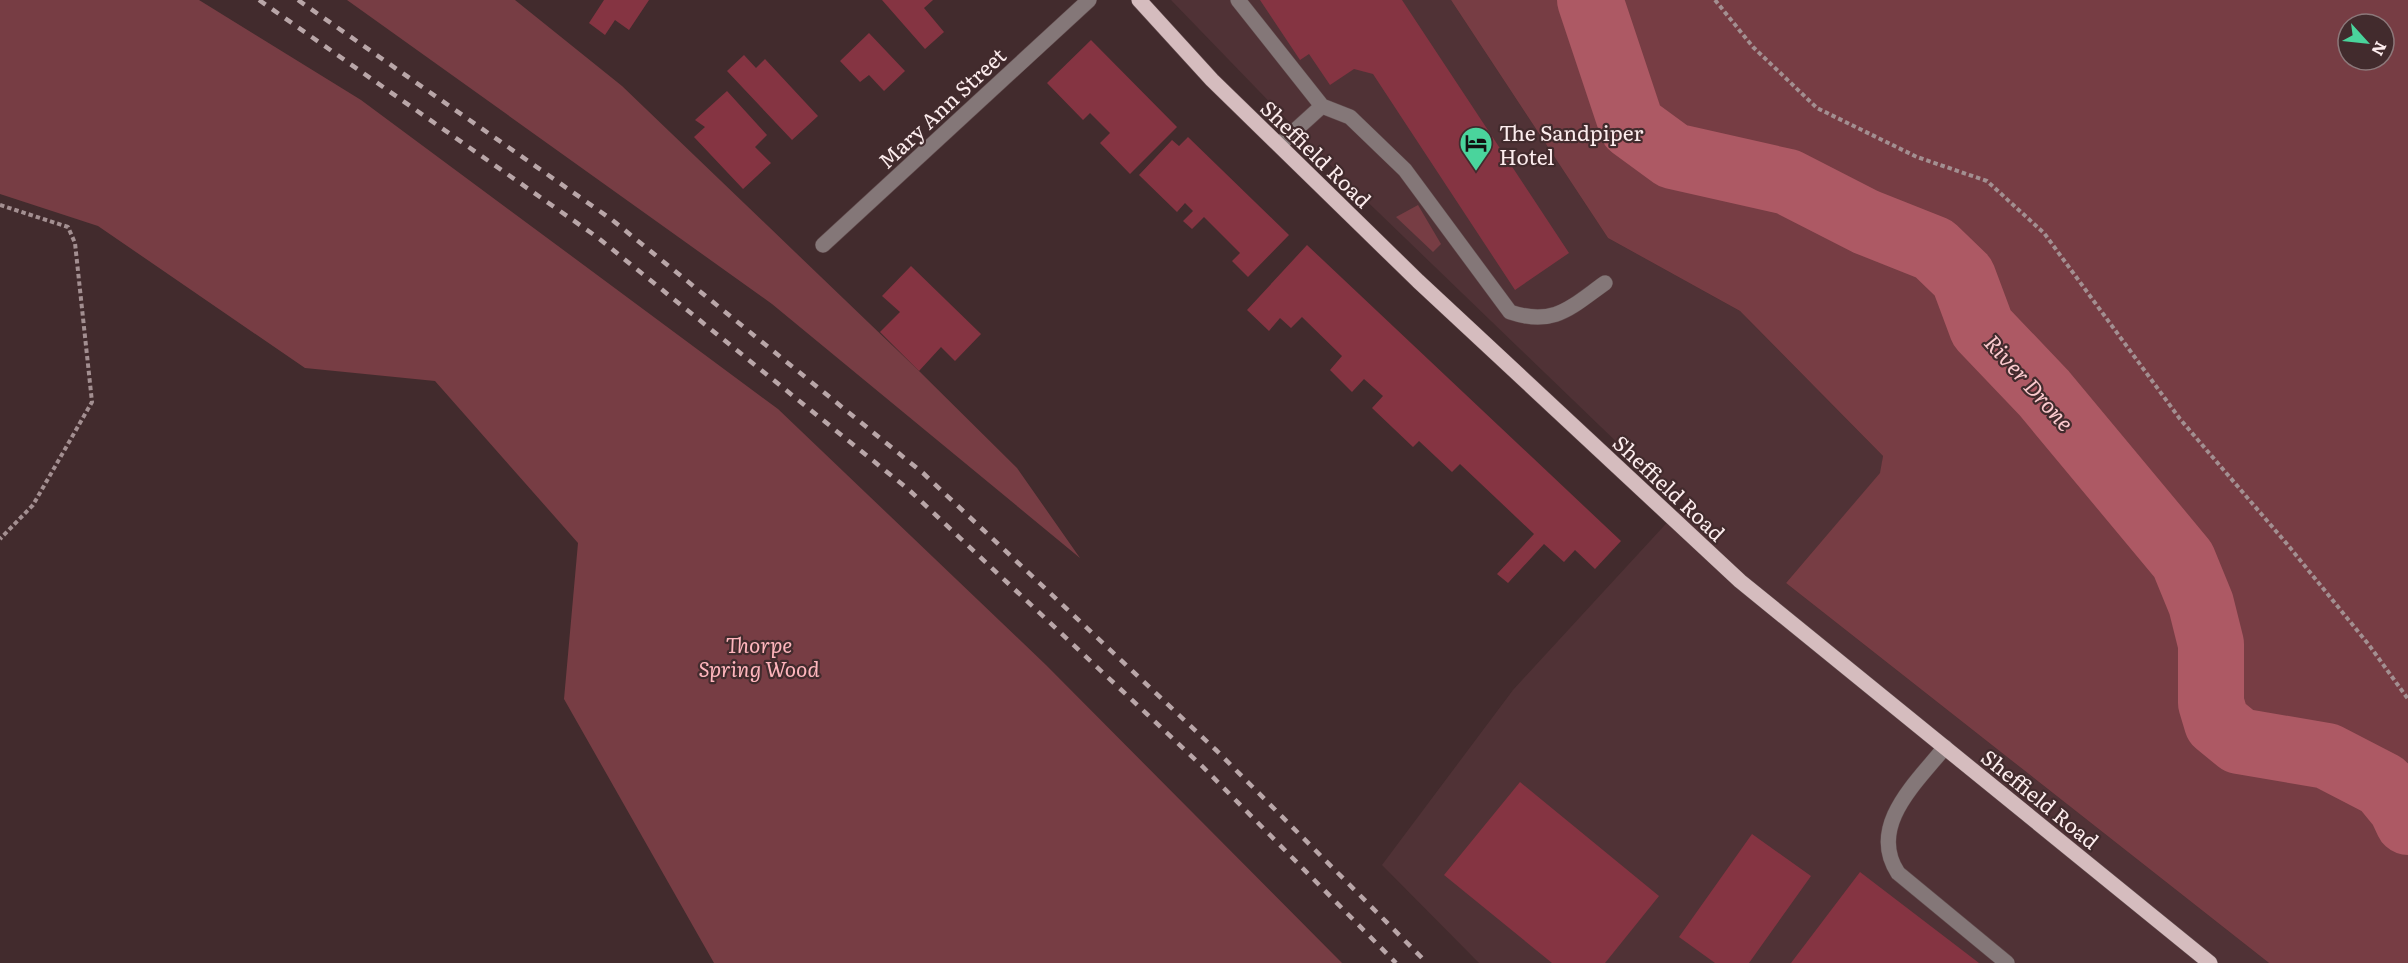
<svg xmlns="http://www.w3.org/2000/svg" width="2408" height="963" viewBox="0 0 2408 963" font-family="Literata,serif">
  <rect width="100%" height="100%" fill="#422b2d"/>
  <path fill="#503236" d="M1171,0H1451L1608,238L1740,311L1883,456L1881,473L1786,583L2269,963H1479L1382,865L1513,690L1686,502L1627,452L1349,184Z"/>
  <path fill="#773d44" fill-rule="evenodd" d="M0,0H199L361,100L778,409L1046,665L1342,963H714L564,699L578,543L435,381L305,368L98,226L0,194Z
    M347,0H515L622,86L919,371L1017,468L1080,558L772,304Z
    M1451,0H2408V963H2269L1786,583L1880,473L1883,456L1740,311L1608,238ZM2348,24H2384V60H2348Z
    M1418,205L1441,244L1433,252L1396,217Z"/>
  <g fill="none" stroke-linecap="round" stroke-linejoin="round">
    <path stroke="#ad5964" stroke-width="66" d="M1590,0L1632,126L1673,156L1788,182L1866,222L1934,249L1963,277L1982,328L2044,393L2183,560L2201,604L2211,644V703L2217,723L2239,741L2327,756L2383,785L2401,807L2408,822"/>
  </g>
  <path fill="#853442" d="M604,0H649L629,30L615,20L605,35L589,23Z
    M882,0H933L924,8L944,32L925,49Z
    M1260,0H1402L1569,253L1515,290L1373,74L1354,69L1330,85L1309,54L1300,60Z
    M869,33L905,71L884,91L869,75L860,82L840,61Z
    M1091,40L1177,127L1130,174L1100,143L1110,133L1090,113L1083,120L1047,83Z
    M744,55L756,68L765,59L818,116L792,140L727,71Z
    M727,91L767,135L755,147L771,163L743,189L694,137L705,127L695,120Z
    M1188,137L1289,235L1248,277L1232,261L1240,253L1204,217L1192,229L1183,221L1193,211L1185,203L1177,212L1139,175L1172,140L1179,146Z
    M1307,245L1621,541L1595,569L1575,550L1564,562L1544,544L1508,583L1497,574L1534,534L1460,464L1452,472L1419,441L1413,447L1372,408L1383,396L1364,379L1352,392L1330,370L1342,356L1302,317L1291,328L1280,318L1269,331L1247,310Z
    M911,266L981,334L955,361L941,347L919,371L880,332L900,312L882,296Z
    M1520,782L1659,896L1605,963H1552L1444,875Z
    M1752,834L1811,876L1749,963H1715L1679,937Z
    M1860,872L1979,963H1791Z"/>
  <g fill="none" stroke-linecap="round" stroke-linejoin="round">
    <g stroke="#604a4c" stroke-width="16">
      <path id="minor" d="M1238,0L1322,106
        M1279,145L1322,106L1350,117L1405,170L1510,312C1554,327 1571,307 1605,283
        M823,245L1089,0
        M1945,747C1917,782 1867,826 1898,873L2007,963"/>
    </g>
    <g stroke="#604a4c" stroke-width="16">
      <path id="major" d="M1139,0L1212,80L1418,281L1740,581L2210,963"/>
    </g>
    <path stroke="#a38f91" stroke-width="4" stroke-dasharray="4.5 3" stroke-linecap="butt" d="M1715,0L1753,47L1817,108L1917,157L1987,181L2044,233L2180,419L2287,544L2369,645L2408,699
      M0,205L68,227L75,243L92,402L33,505L0,539"/>
    <use href="#minor" stroke="#847778" stroke-width="15"/>
    <use href="#major" stroke="#d5bcbe" stroke-width="15"/>
    <path stroke="#b9a6a8" stroke-width="4.5" stroke-dasharray="8 8" stroke-linecap="butt" d="M259,0L597,237L908,489L1202,766L1396,963
      M298,0L611,219L923,473L1217,751L1427,963"/>
  </g>
  <defs>
    <g id="hotel-pin" transform="scale(1.725)"><path d="M0 17L-7.5 6A9.5 9.5 0 1 1 7.5 6Z" fill="#4ad49c" stroke="#422b2d"/><path d="M-6-4.5h1.5V1H6V5H4.5V3h-9V5H-6ZM-4 0a1.8 1.8 0 1 1 3.6 0ZM.5 0V-2.5h3Q6-2.5 6 0Z" fill="#111"/></g>
  </defs>
  <g fill-rule="evenodd">
    <use href="#hotel-pin" x="1476" y="143"/>
  </g>
  <g text-anchor="middle" dominant-baseline="central" stroke-width="4.5" stroke-linejoin="round" paint-order="stroke">
    <g font-size="21" fill="#fceced" stroke="#422b2d">
      <text transform="translate(941 107) rotate(-43)">Mary Ann Street</text>
      <text transform="translate(1317 153) rotate(44)">Sheffield Road</text>
      <text transform="translate(1670 487) rotate(43)">Sheffield Road</text>
      <text transform="translate(2041 798) rotate(39)">Sheffield Road</text>
    </g>
    <g font-size="21" fill="#fceced" stroke="#422b2d" text-anchor="start">
      <text x="1499" y="131">The Sandpiper<tspan x="1499" dy="24">Hotel</tspan></text>
    </g>
    <g font-size="21" font-style="italic" fill="#ffb6bd" stroke="#422b2d">
      <text x="759" y="643">Thorpe<tspan x="759" dy="24">Spring Wood</tspan></text>
    </g>
    <g font-size="22" font-style="italic" fill="#fccbcf" stroke="#422b2d">
      <text transform="translate(2030 382) rotate(48)">River Drone</text>
    </g>
  </g>
  <g transform="translate(2366 42) rotate(117)"><circle r="28" fill="#422b2d" stroke="#8c787a" stroke-width="1.5"/>
  <path d="M0-4.5L10 22L0 15L-10 22Z" fill="#4ad49c"/>
  <text y="-9" font-size="16" font-weight="bold" text-anchor="middle" fill="#fceced">N</text>
  </g>
</svg>
